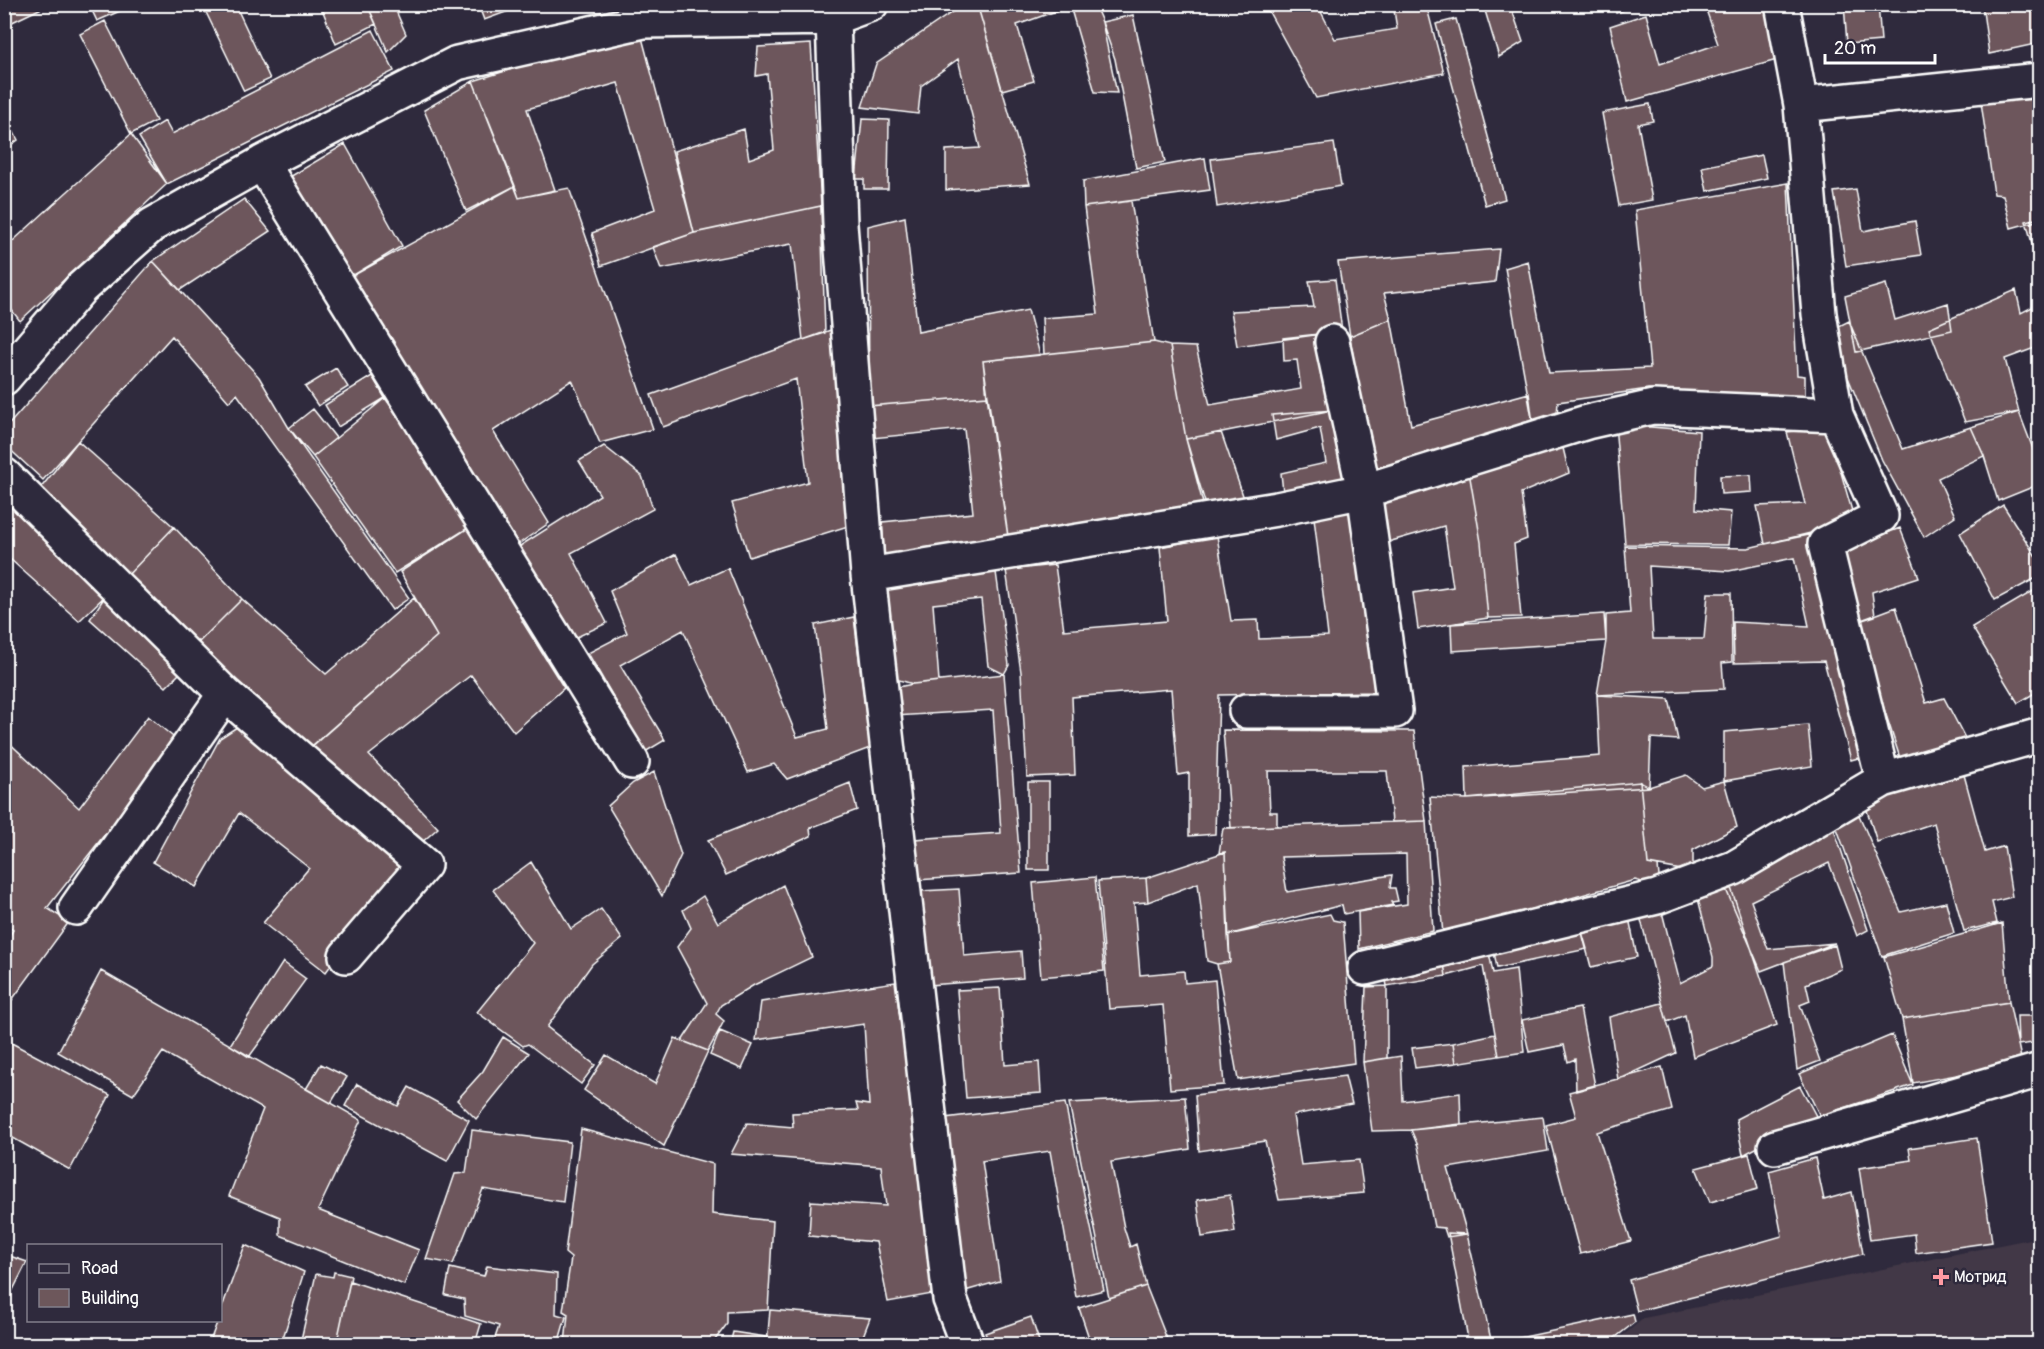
<svg xmlns="http://www.w3.org/2000/svg" width="2044" height="1349" viewBox="0 0 2044 1349" font-family="Pangolin,sans-serif">
  <rect width="100%" height="100%" fill="#2f2a3d"/>
  <filter id="ink" filterUnits="userSpaceOnUse"><feTurbulence type="fractalNoise" baseFrequency=".0167" numOctaves="2"/><feDisplacementMap in="SourceGraphic" scale="12" xChannelSelector="R" yChannelSelector="G"/><feConvolveMatrix kernelMatrix="1 2 1 2 8 2 1 2 1" color-interpolation-filters="sRGB"/></filter>
  <g filter="url(#ink)">
    <path fill="#423846" d="M2039,1237V1344H1613L1644,1318Z"/>
    <path fill="#6d575b" stroke="#fff" stroke-width="1.5" d="M4,4H50L4,26Z
      M89,4H136L97,21Z
      M202,4H235L270,79L244,91Z
      M320,4H367L376,24L336,44Z
      M367,4H393L406,34L388,52Z
      M478,4H528L484,20Z
      M964,4H977L1030,184L946,190V150L980,148L958,59L921,86L918,114L862,107L876,64Z
      M977,4H1094L1102,22L1117,93L1095,92L1070,6L1017,25L1034,81L1002,90Z
      M1317,4L1335,39L1397,29L1393,4H1426L1444,73L1316,98L1269,12L1300,4Z
      M1483,4H1510L1523,42L1499,57Z
      M1613,4H1639V5L1616,13Z
      M1704,4H1764L1777,60L1627,102L1610,26L1646,14L1660,64L1718,44Z
      M1844,4H1878L1881,41L1847,44Z
      M1982,4H2040V43L1989,54Z
      M1133,15L1165,162L1136,168L1115,59L1102,22Z
      M1456,19L1505,199L1485,205L1436,24Z
      M105,21L156,121L131,134L80,34Z
      M373,30L394,71L167,184L139,137L165,121L172,134Z
      M640,30L694,233L601,266L592,233L655,209L618,83L527,109L555,190L519,198L473,81Z
      M811,44L821,206L694,233L674,151L744,129L749,159L774,150L767,74L756,76L758,47Z
      M473,81L515,186L466,211L424,110Z
      M2040,99V220L2011,228L2003,195L1994,194L1981,102Z
      M1650,104L1653,121L1638,124L1652,200L1619,206L1602,113Z
      M4,114L18,140L4,150Z
      M862,119L889,120L888,189H864V179H856Z
      M131,134L167,184L20,321L4,300V249Z
      M1334,143L1341,186L1217,207L1211,159Z
      M345,144L402,246L347,279L288,178Z
      M1762,155L1767,178L1707,191L1702,167Z
      M1205,158L1210,190L1084,207L1083,181Z
      M1788,183L1797,375L1805,376V400L1648,389L1558,402L1557,415L1533,424L1505,268L1528,261L1549,373L1650,368L1635,210Z
      M515,186L519,198L569,188L653,429L600,443L572,380L493,431L549,523L514,547L347,279Z
      M1856,189L1863,231L1915,221L1921,255L1846,266L1834,192Z
      M244,199L270,231L180,290L153,261Z
      M1131,201L1154,342L1044,354L1042,318L1098,314L1084,207Z
      M821,206L825,333L803,340L792,244L661,269L653,247L694,233Z
      M905,217L918,332L1028,310L1040,355L983,361L987,396L869,406L868,226Z
      M2040,218V273L2026,221Z
      M1499,249L1495,282L1384,293L1391,319L1350,336L1338,262Z
      M153,261L259,377L289,428L409,598L392,610L237,394L229,402L172,336L43,480L4,444V430Z
      M1335,279L1342,331L1237,346L1231,311L1314,307L1309,281Z
      M1886,284L1895,320L1948,303L1952,330L1856,352L1845,296Z
      M2016,290L2021,313L2040,303V346L2005,359L2019,412L1965,422L1929,328Z
      M1391,319L1411,425L1529,393L1533,424L1372,473L1350,336Z
      M1849,321L1903,449L1971,427L1984,456L1938,478L1955,516L1924,537L1882,460L1829,331Z
      M836,328L848,526L749,557L732,503L808,482L796,379L663,427L651,395Z
      M1318,334L1333,410L1186,439L1170,346L1196,347L1210,405L1301,389L1297,360L1284,361L1283,338Z
      M1154,342L1170,346L1186,439L1205,511L1009,543L983,361Z
      M336,368L348,387L318,406L305,387Z
      M372,376L385,398L338,427L325,405Z
      M987,396L1010,550L885,562L882,522L973,513L964,429L872,438L869,406Z
      M385,398L476,523L395,573L313,457Z
      M313,409L336,438L313,457L289,428Z
      M1333,410L1355,486L1284,501L1281,473L1326,463L1320,428L1276,440L1272,415Z
      M2019,412L2035,454L2040,452V484L1998,501L1984,456L1971,427Z
      M1615,424L1699,431L1696,509L1731,512L1728,545L1625,544Z
      M1828,427L1856,525L1765,544L1757,506L1805,504L1787,432Z
      M1221,432L1248,510L1210,519L1186,439Z
      M78,441L174,527L125,578L36,494Z
      M604,446L642,476L653,509L571,553L607,623L566,642L512,551L600,495L579,461Z
      M1563,448L1569,473L1521,493L1527,539L1514,544L1521,617L1488,618L1481,542L1469,472Z
      M1469,472L1481,542L1488,618L1418,629L1413,593L1453,587L1444,526L1381,544L1371,506Z
      M1751,475L1752,492L1721,494L1720,476Z
      M4,492L106,595L79,621L10,559L4,566Z
      M1351,501L1366,595L1374,692L1219,695L1215,834L1189,836V773L1178,775L1171,689L1072,697L1075,775L1027,777L1021,672L1006,570L1055,565L1064,630L1167,621L1160,547L1217,536L1231,621L1258,620L1259,639L1328,636L1313,509Z
      M2003,505L2037,558L2040,557V576L1995,600L1960,533Z
      M476,523L534,612L522,621L564,688L514,732L471,675L369,755L438,828L420,844L394,817L383,822L309,749L437,636L400,572Z
      M174,527L242,599L194,647L125,578Z
      M1900,528L1919,577L1872,592L1875,616L1856,622L1839,551Z
      M1811,533L1872,754L1851,760L1824,661L1734,663L1733,622L1809,626L1794,558L1729,571L1649,566L1653,639H1704L1708,593H1731L1732,662L1722,663L1724,689L1597,695L1606,641V615L1630,613L1625,546L1748,548Z
      M676,554L691,585L728,568L797,737L828,729L815,625L854,617L870,748L787,779L774,764L748,772L683,630L620,665L665,740L645,752L588,653L627,633L610,591Z
      M995,565L1009,665L1004,674L988,666L981,599L933,604L939,681L913,684L885,676L878,580Z
      M2040,587V617L2034,621L2040,631V690L2018,703L1972,627Z
      M106,595L183,670L166,687L90,619Z
      M414,598L437,636L306,751L194,647L242,599L326,674Z
      M1896,607L1926,703L1944,698L1965,738L1900,758L1856,622Z
      M1604,614L1606,641L1452,651L1451,624Z
      M1004,674L1021,873L917,880L914,839L1001,833L993,710L895,716L893,688L913,684Z
      M1597,695L1669,699L1678,740L1651,738L1649,787L1467,799L1466,767L1600,756Z
      M148,716L178,741L47,908L69,922L4,1011V945L13,930L4,923V738L79,808Z
      M240,725L282,754L401,869L326,972L263,923L309,868L239,813L196,887L153,862L220,738Z
      M1808,725L1812,766L1724,781V732Z
      M1223,730L1414,731L1426,821L1392,822L1387,771H1268L1270,812H1277V826L1231,828Z
      M1963,771L1985,852L2004,846L2012,897L1992,902L1997,923L1964,931L1934,823L1877,842L1865,804Z
      M654,772L681,855L662,896L608,806L633,783Z
      M1686,775L1702,787L1724,781L1737,827L1693,850V872L1648,864L1640,782L1649,787Z
      M1028,782H1049V870H1028Z
      M1640,782L1648,864L1658,866L1660,887L1635,880L1443,934L1430,797L1467,799Z
      M850,783L857,810L810,828L811,836L726,875L708,840Z
      M2040,799V865H2035Z
      M1856,808L1901,912L1946,902L1954,933L1882,956L1833,817Z
      M1426,821L1433,931L1359,949L1358,912L1407,904L1406,854L1281,857L1287,892L1392,875L1390,888H1395L1398,901L1391,902L1393,905L1344,914L1342,905L1228,935L1225,852L1219,853L1223,828Z
      M1834,829L1868,930L1857,936L1829,863L1751,901L1768,949L1835,943L1761,971L1725,887Z
      M1225,852L1230,962L1217,964L1207,961L1198,883L1148,902L1146,878Z
      M531,862L571,929L601,909L622,939L592,964L547,1027L595,1065L581,1084L528,1044L523,1046L477,1012L533,943L493,890Z
      M1095,877L1104,971L1041,977L1033,883Z
      M1146,878L1148,902L1134,903L1140,975L1184,971L1185,983L1215,980L1224,1085L1170,1089L1163,1005L1109,1009L1098,881Z
      M1729,882L1777,1025L1693,1057L1685,1015L1667,1022L1639,912L1660,904L1680,983L1713,966V957L1697,895Z
      M783,885L812,957L754,985L721,1005L716,1014L724,1021L708,1051L682,1041L707,1003L677,947L691,928L683,910L703,896L718,923Z
      M959,889L964,956L1021,951L1023,978L929,985L921,891Z
      M1628,913L1637,957L1591,967L1580,925Z
      M1330,914L1333,920L1343,922L1354,1063L1238,1080L1217,964L1230,962L1228,935Z
      M2002,923L2009,1002L1902,1019L1884,957Z
      M1580,925L1587,949L1497,968L1492,941Z
      M1835,945L1841,969L1806,984L1810,1001L1800,1005L1820,1061L1797,1070L1784,962Z
      M1488,947L1493,973L1516,969L1524,1052L1499,1056L1483,966L1446,976L1443,958Z
      M1443,958L1446,976L1387,986L1384,968Z
      M283,962L306,979L249,1057L230,1045Z
      M101,971L361,1120L318,1210L419,1250L404,1285L280,1235V1217L229,1196L263,1109L163,1052L133,1095L58,1052Z
      M895,982L938,1293L888,1302L876,1242L809,1236L811,1201L886,1206L881,1166L731,1154L747,1123L793,1127L792,1113L858,1110L856,1103L869,1105L864,1024L756,1040L761,1002Z
      M1387,986V1058L1363,1062L1366,987Z
      M1000,988L1005,1065L1039,1062L1041,1093L966,1098L957,990Z
      M2009,1002L2022,1063L1913,1083L1902,1019Z
      M1662,1003L1676,1053L1618,1080L1609,1017Z
      M1580,1008L1595,1086L1576,1091L1575,1059L1568,1062L1564,1045L1529,1052L1522,1020Z
      M2017,1016H2040V1042L2018,1045Z
      M720,1031L753,1045L742,1069L710,1055Z
      M1495,1034L1499,1056L1456,1063L1453,1043Z
      M1892,1035L1913,1085L1820,1116L1799,1074Z
      M503,1037L529,1053L476,1119L457,1100L483,1071Z
      M675,1038L708,1051L664,1146L584,1090L606,1055L655,1084Z
      M4,1039L110,1095L70,1170L4,1133Z
      M1453,1043L1456,1063L1415,1068L1412,1048Z
      M1401,1056L1403,1101L1460,1093L1461,1124L1411,1130L1372,1131L1363,1062Z
      M321,1064L347,1077L331,1103L306,1089Z
      M1662,1067L1672,1110L1597,1132L1631,1241L1580,1254L1546,1125L1576,1117L1569,1092Z
      M1345,1076L1352,1104L1293,1115L1301,1165L1359,1160L1364,1193L1279,1200L1265,1141L1199,1151L1195,1095Z
      M357,1084L398,1106L409,1087L469,1120L447,1161L345,1106Z
      M1800,1086L1816,1116L1743,1155L1736,1119Z
      M1185,1097L1190,1149L1111,1162L1124,1228L1130,1247L1136,1244L1146,1286L1109,1298L1069,1103Z
      M1065,1103L1104,1290L1076,1297L1050,1151L982,1161L1000,1281L958,1293L929,1120Z
      M1543,1117L1548,1151L1448,1168L1467,1234L1447,1237L1444,1228L1434,1227L1418,1146L1411,1130Z
      M581,1129L713,1164L712,1214L773,1221L768,1310L727,1312V1324L712,1344H565L568,1314L563,1311L571,1258L565,1253Z
      M472,1130L570,1142L563,1202L483,1189L453,1264L426,1259L455,1174L466,1173Z
      M1977,1138L1992,1242L1916,1253L1914,1234L1870,1240L1859,1168L1911,1160L1909,1148Z
      M1749,1154L1758,1189L1710,1202L1696,1168Z
      M1815,1158L1824,1200L1852,1192L1863,1254L1637,1311L1629,1280L1782,1236L1769,1171Z
      M1230,1195L1235,1232L1202,1237L1197,1200Z
      M1448,1233L1467,1234L1492,1344H1469Z
      M245,1245L304,1272L281,1344H209L218,1320H220V1313Z
      M4,1254L27,1262L4,1308Z
      M487,1266L557,1274L556,1314L566,1317L558,1344H493L499,1326L465,1316L464,1299L445,1295L450,1268L484,1276Z
      M334,1272L351,1276L338,1337L345,1339L344,1344H300L316,1274L333,1277Z
      M350,1281L481,1324L475,1344H362L338,1337Z
      M1146,1286L1169,1344H1091L1079,1308Z
      M770,1310L870,1318L860,1344H767Z
      M1633,1314L1635,1322L1607,1344H1511L1510,1340Z
      M1031,1317L1040,1344H990L985,1333Z
      M733,1332L765,1337L764,1344H730Z"/>
    <g fill="none" stroke-linecap="round" stroke-linejoin="round">
      <g stroke="#fff" stroke-width="38">
        <path id="minor" d="M1782,4L1801,105L1819,314L1836,415L1881,516L1825,544L1883,780
          M833,18L840,224L868,575L950,1299L967,1344
          M1801,105L2040,80
          M262,163L632,762
          M4,378L81,288L152,225L262,163L457,63L644,21L833,18L871,4
          M4,475L225,694L424,865L346,956
          M868,575L1277,509L1364,491L1587,422L1653,407L1836,415
          M1246,711H1395L1364,491L1332,342
          M76,908L225,694
          M1365,968L1657,897L1734,868L1883,780L2040,735
          M1775,1147L2040,1070"/>
      </g>
      <use href="#minor" stroke="#2f2a3d" stroke-width="33"/>
    </g>
  </g>
  <path fill="#ff9aa2" stroke="#2f2a3d" stroke-width="2" d="M1938 1268h6v6h6v6h-6v6h-6v-6h-6v-6h6z"/>
  <g text-anchor="middle" dominant-baseline="central" stroke-width="5" stroke-linejoin="round" paint-order="stroke">
    <g font-size="16" fill="#fff" stroke="#2f2a3d" text-anchor="start">
      <text x="1954" y="1277">Мотрид</text>
    </g>
  </g>
  <rect width="2044" height="1349" fill="none" stroke="#2f2a3d" stroke-width="24"/>
  <rect x="12" y="12" width="2020" height="1325" fill="none" stroke="#fff" stroke-width="2" filter="url(#ink)"/>
  <rect x="27" y="1244" width="195" height="78" fill="#2f2a3d" stroke="#827f8b" stroke-width="1.5"/>
  <rect x="39" y="1264" width="30" height="9" fill="#2f2a3d" stroke="#827f8b" stroke-width="1.5"/>
  <text x="81" y="1274" font-size="18" fill="#ffffff">Road</text>
  <rect x="39" y="1289" width="30" height="18" fill="#6d575b" stroke="#827f8b" stroke-width="1.5"/>
  <text x="81" y="1304" font-size="18" fill="#ffffff">Building</text>
  <path d="M1825 54v9h110v-9" fill="none" stroke="#ffffff" stroke-width="3"/>
  <text x="1834" y="54" font-size="18" fill="#ffffff" stroke="#2f2a3d" stroke-width="4.5" paint-order="stroke">20 m</text>
</svg>
